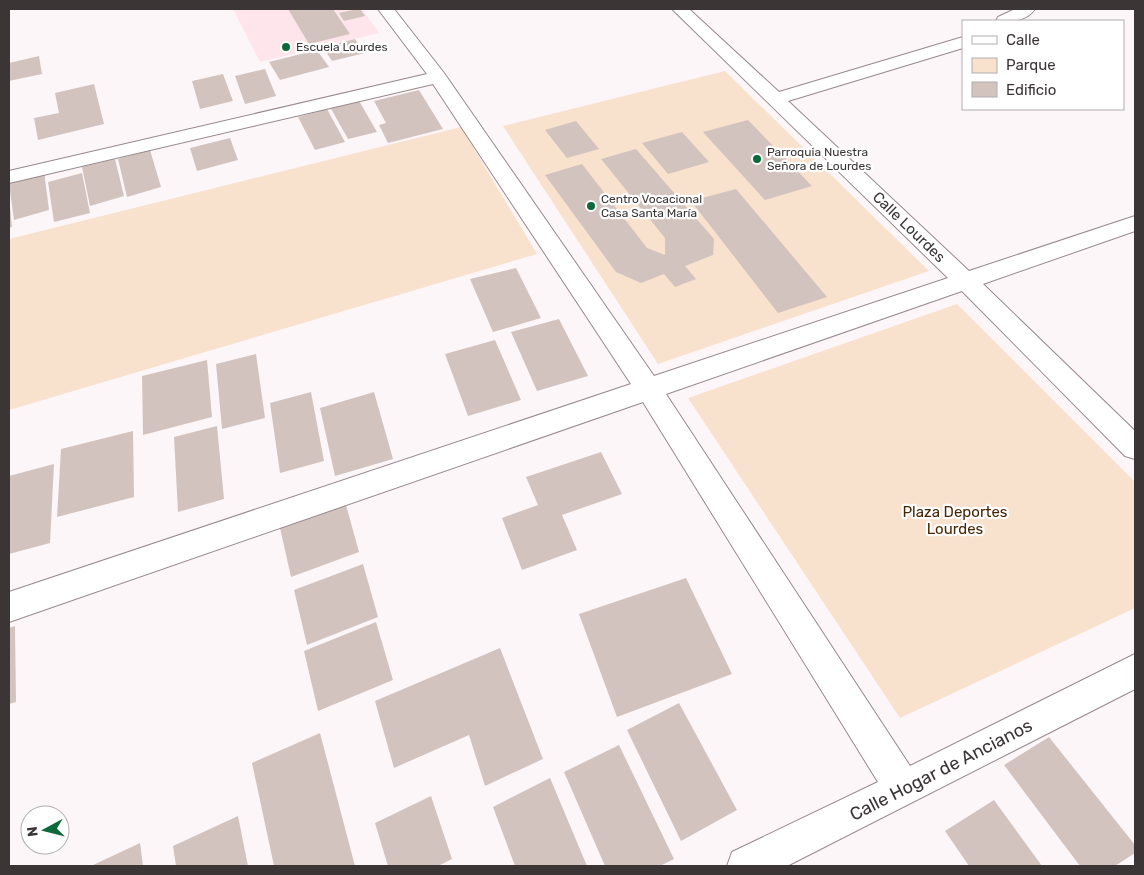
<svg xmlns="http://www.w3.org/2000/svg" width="1144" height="875" viewBox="0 0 1144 875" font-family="Rubik,sans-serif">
  <rect width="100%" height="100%" fill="#fdf6f8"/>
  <path fill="#fee5eb" d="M233,9H362L379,33L260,62Z"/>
  <path fill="#f8e1cd" d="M725,71L929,271L658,364L503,126Z
    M461,127L537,254L9,410V239Z
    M957,304L1135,482V608L900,718L688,398Z"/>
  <path fill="#d2c3bf" d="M288,9H333L350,34L309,44Z
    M358,9H360L365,16L344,21L339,13Z
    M355,39L365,53L332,61L323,47Z
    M317,50L329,67L280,80L269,62Z
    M39,56L42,74L9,81V63Z
    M265,69L276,96L245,104L235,76Z
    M223,74L233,101L200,109L192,81Z
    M94,84L104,124L38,140L34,118L59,113L55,93Z
    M419,90L443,129L388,143L379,125L386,123L374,101Z
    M358,99L377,132L348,139L330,107Z
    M327,109L345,142L315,150L298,117Z
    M748,120L812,186L765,200L703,132Z
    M576,121L599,149L567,158L545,130Z
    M682,132L709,162L668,174L642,143Z
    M230,138L238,160L197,171L190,148Z
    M636,149L714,239L713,255L685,266L696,279L675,287L664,274L641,283L616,272L545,175L582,164L647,248L665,255V238L601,159Z
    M150,150L161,187L127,197L118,159Z
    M115,159L124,196L90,206L82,167Z
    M44,171L49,210L14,220L10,191H9V180Z
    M82,173L90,213L54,222L48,182Z
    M736,189L827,297L778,313L691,201Z
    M9,196L12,227L9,228Z
    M516,268L541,318L493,332L470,279Z
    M559,319L588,376L537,391L511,332Z
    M495,340L521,400L468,416L445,354Z
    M256,354L265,418L222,429L216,364Z
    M207,360L212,417L143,435L142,376Z
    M311,392L324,461L280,473L270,403Z
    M374,392L393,459L335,476L320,408Z
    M217,426L224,499L178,512L174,437Z
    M133,431L134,497L57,517L61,449Z
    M601,452L622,494L562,515L577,550L522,570L502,518L538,505L526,477Z
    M54,464L50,543L9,554V476Z
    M346,505L359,552L291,577L280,528Z
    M363,564L378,617L307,645L294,590Z
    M686,578L732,674L617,717L579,614Z
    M376,622L393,680L318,711L304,651Z
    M15,626L16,702L9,704V628Z
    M500,648L543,759L485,786L469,735L394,768L375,701Z
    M679,703L737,810L681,841L627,730Z
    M320,733L355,866H274L252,763Z
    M1049,737L1135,845V853L1115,866H1080L1004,765Z
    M619,745L674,859L660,866H605L564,772Z
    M550,778L587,866H515L493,807Z
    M431,796L452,859L438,866H388L375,823Z
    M994,800L1042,866H969L945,831Z
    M238,816L248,866H176L173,846Z
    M140,843L143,866H91Z"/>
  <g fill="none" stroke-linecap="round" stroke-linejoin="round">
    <g stroke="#97888c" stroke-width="2">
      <path id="minor" d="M378,9H394L444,73L654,376L948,278L672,9H689L779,92L963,37V48L788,101L969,271L1135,216V231L983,284L1135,431V459L1125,456L962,291L666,394L910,766L1135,654V689L787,866H727L732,852L878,782L643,402L9,622V592L631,384L433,84L9,183V171L427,74Z
        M1015,9H1035C1026,22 1009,22 996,21L998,17Z"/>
    </g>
    <use href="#minor" fill="#fff" fill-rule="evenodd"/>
  </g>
  <g fill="#0d683b" stroke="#fff" stroke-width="2">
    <circle cx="286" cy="47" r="5"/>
    <circle cx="757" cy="159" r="5"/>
    <circle cx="591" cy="206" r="5"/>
  </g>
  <g text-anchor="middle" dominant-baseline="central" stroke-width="4.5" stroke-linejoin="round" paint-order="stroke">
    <g font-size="12" fill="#3b3536" stroke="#fff" text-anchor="start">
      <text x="296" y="47">Escuela Lourdes</text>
      <text x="767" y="152">Parroquia Nuestra<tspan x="767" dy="14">Señora de Lourdes</tspan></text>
      <text x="601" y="199">Centro Vocacional<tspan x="601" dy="14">Casa Santa María</tspan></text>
    </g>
    <g font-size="15" fill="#3b3536" stroke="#fff">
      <text transform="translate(909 227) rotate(44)">Calle Lourdes</text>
    </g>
    <g font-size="15" fill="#462603" stroke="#fff">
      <text x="955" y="512">Plaza Deportes<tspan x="955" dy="17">Lourdes</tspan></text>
    </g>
    <g font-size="18" fill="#3b3536" stroke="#fff">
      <text transform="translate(941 770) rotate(-27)">Calle Hogar de Ancianos</text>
    </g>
  </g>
  <rect width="1144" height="875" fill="none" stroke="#3b3536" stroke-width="20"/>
  <rect x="962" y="20" width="162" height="90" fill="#ffffff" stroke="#b1aeaf"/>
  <rect x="972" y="36" width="25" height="8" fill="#ffffff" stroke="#b1aeaf"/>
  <text x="1006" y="45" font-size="15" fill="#3b3536">Calle</text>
  <rect x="972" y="58" width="25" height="15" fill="#f8e1cd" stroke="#b1aeaf"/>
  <text x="1006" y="70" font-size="15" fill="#3b3536">Parque</text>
  <rect x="972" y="82" width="25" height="15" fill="#d2c3bf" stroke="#b1aeaf"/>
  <text x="1006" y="95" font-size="15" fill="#3b3536">Edificio</text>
  <g transform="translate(45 830) rotate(263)"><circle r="24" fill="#ffffff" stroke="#b1aeaf"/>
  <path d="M0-4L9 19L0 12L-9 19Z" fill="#0d683b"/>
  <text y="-8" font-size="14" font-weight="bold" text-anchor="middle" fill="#3b3536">N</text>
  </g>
</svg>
